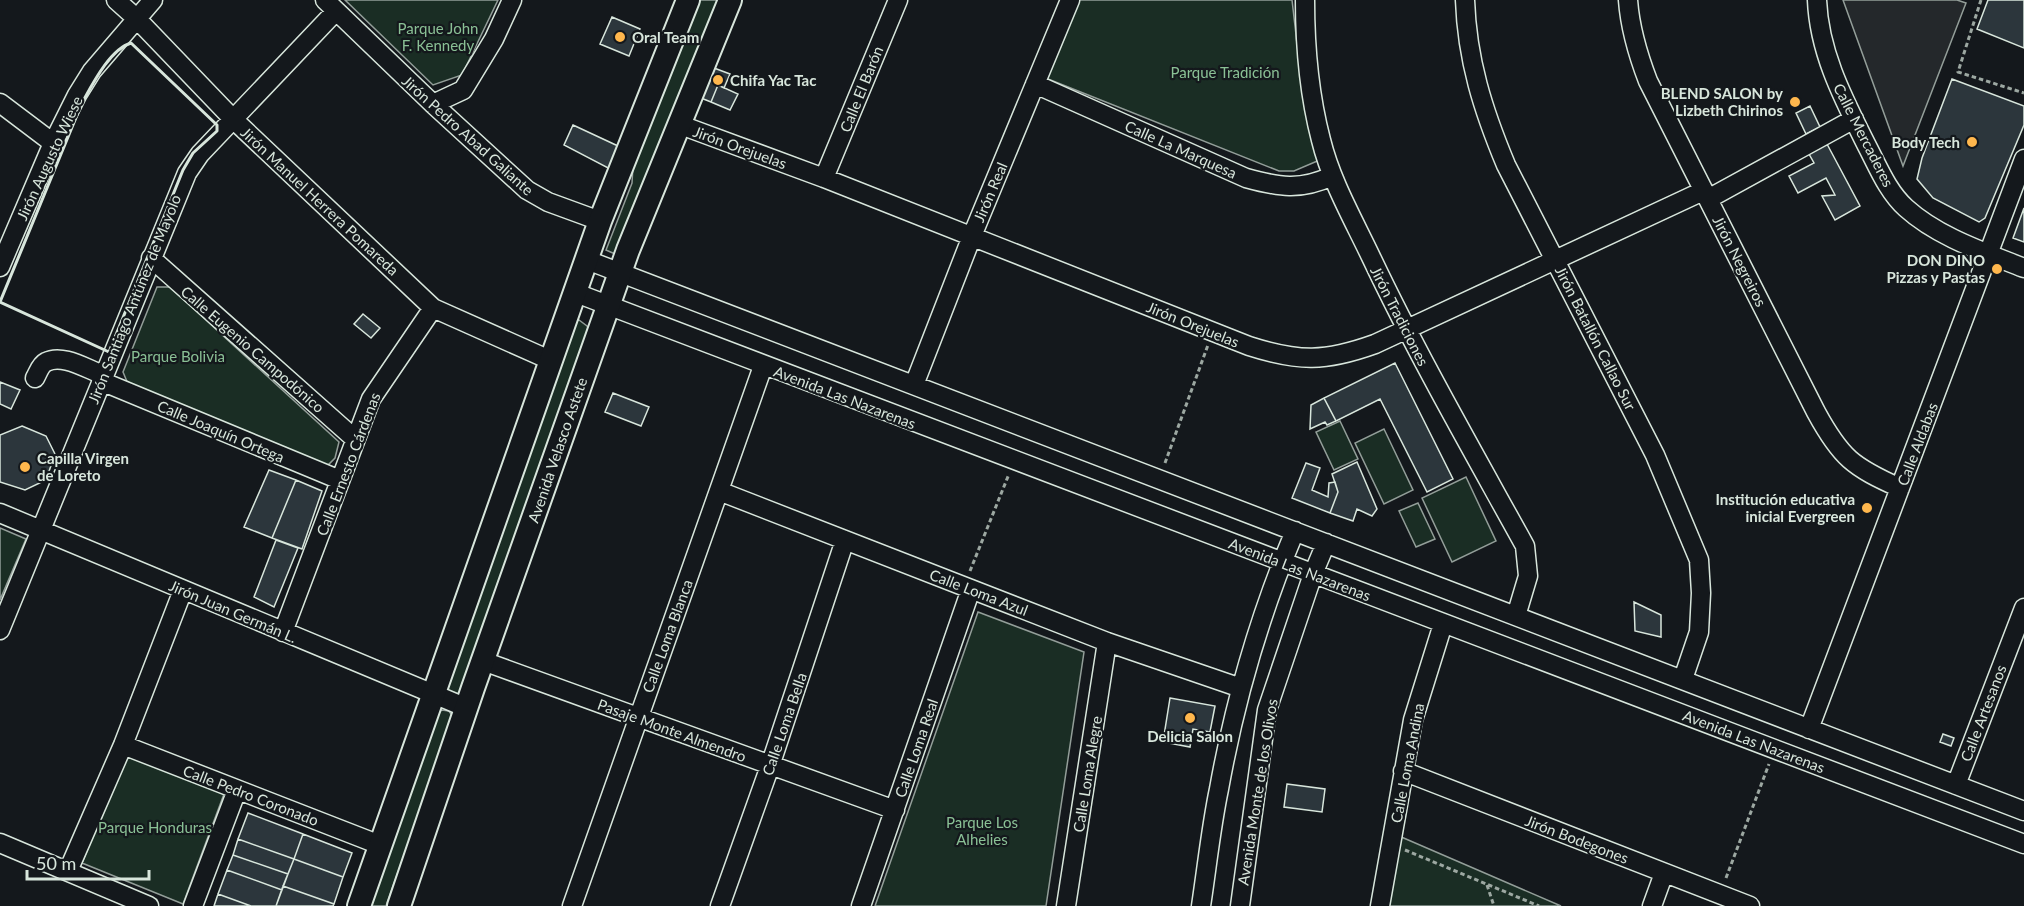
<svg xmlns="http://www.w3.org/2000/svg" width="2024" height="906" viewBox="0 0 2024 906" font-family="Lato,sans-serif">
  <rect width="100%" height="100%" fill="#14181c"/>
  <path fill="#1a2d24" stroke="#939e99" stroke-width="1.5" d="M345,0H498L462,75L433,85Z
    M698,0H719L615,254L606,250L632,183L633,166Z
    M1074,0H1292L1302,87L1322,159L1294,171H1279L1043,77Z
    M157,287H170L339,442L335,458L326,467L128,384L123,372Z
    M579,320L587,326L591,333L461,693L457,694L448,693V688L573,321Z
    M1340,421L1358,459L1334,470L1316,432Z
    M1384,429L1413,490L1384,504L1355,443Z
    M1466,477L1496,541L1452,562L1422,498Z
    M1418,503L1435,539L1416,547L1399,511Z
    M0,528L26,539L0,600Z
    M978,612L1084,652L1046,906H875Z
    M442,710L449,711L453,717L386,906H368L434,714Z
    M127,755L224,794L183,904L82,863Z
    M1399,836L1561,906H1387Z"/>
  <path fill="#24282b" stroke="#939e99" stroke-width="1.5" d="M1843,0H1957L1966,3L1903,166Z"/>
  <path fill="#2c363c" stroke="#d8e6dc" stroke-width="1.5" d="M1988,0H2024V48L1977,29Z
    M612,17L640,29L629,56L600,44Z
    M714,68L730,74L724,88L718,85L711,102L701,98Z
    M1952,79L2024,106V125L1985,218L1979,222L1933,198L1917,179L1922,158Z
    M718,85L738,94L730,110L711,102Z
    M1810,106L1820,127L1806,134L1796,113Z
    M573,125L618,146L610,169L564,145Z
    M1827,144L1860,206L1835,220L1822,196L1835,195L1826,178L1798,193L1789,176L1814,163L1809,154Z
    M2024,208V242L2013,238Z
    M363,314L380,328L371,338L354,324Z
    M1395,363L1453,479L1427,492L1380,399L1336,421L1324,398Z
    M0,382L20,390L11,409L0,404Z
    M613,393L649,407L641,426L605,412Z
    M1324,398L1336,421L1327,425L1325,422L1310,429L1311,405Z
    M22,426L46,436L55,454L46,480L25,490L0,482V435Z
    M1357,462L1377,509L1372,516L1357,509L1353,521L1330,513L1338,492L1332,474Z
    M1306,463L1320,468L1312,490L1328,497L1329,483L1335,482L1338,492L1330,513L1292,498Z
    M269,470L296,480L272,538L244,527Z
    M296,480L322,491L302,549L272,538Z
    M276,540L298,548L274,607L254,597Z
    M1634,602L1661,615V637L1635,631Z
    M1170,698L1215,706L1210,732L1193,729L1190,747L1163,742Z
    M1943,734L1954,738L1951,746L1940,742Z
    M1287,784L1325,789L1322,812L1284,807Z
    M248,813L303,834L294,859L238,839Z
    M303,834L352,853L343,877L294,859Z
    M238,839L294,859L288,874L233,855Z
    M233,855L288,874L282,890L227,870Z
    M294,859L343,877L334,904L283,886Z
    M227,870L282,890L276,906H251L218,894Z
    M283,886L334,904L333,906H276Z
    M218,894L251,906H214Z"/>
  <g fill="none" stroke-linecap="round" stroke-linejoin="round">
    <g stroke="#d8e6dc" stroke-width="21">
      <path id="minor" d="M116,0L136,18L233,119L433,308L552,361
        M325,0L433,104L527,190L548,202L600,221
        M1305,0C1305,47 1309,94 1321,140C1331,181 1353,219 1371,257C1418,356 1472,450 1525,546L1528,576L1516,616
        M1465,0C1467,60 1483,110 1506,165L1655,455L1699,560L1701,593L1699,632L1683,679
        M1628,0C1630,28 1638,55 1648,81L1816,412C1841,458 1853,467 1900,488
        M1817,0C1819,53 1844,100 1867,146C1878,167 1888,192 1906,208C1938,237 1984,252 2024,268
        M1035,84L1246,178C1279,187 1300,191 1332,176
        M0,103L53,143
        M433,104L463,90L494,39L512,0
        M678,124L824,178L1249,346C1299,362 1325,362 1375,344L1703,191
        M824,178L898,0
        M1708,199L1854,119
        M151,258L355,439
        M587,260L2024,811
        M0,267L53,143L77,95L92,71L153,0
        M576,293L2024,844
        M35,378C38,373 40,365 46,362C63,353 88,370 104,375
        M101,381L340,480
        M914,385L972,236L1070,0
        M719,491L1107,642L1241,688
        M0,513L467,708
        M0,630L187,173L200,154L336,11
        M283,632L371,399L433,308
        M483,661L895,810
        M1809,729L2024,159
        M123,745L380,845
        M1403,771L1750,906
        M1956,785L2024,608
        M0,843L149,906
        M68,871L123,745L183,590
        M193,906L237,790
        M572,906L763,366
        M720,906L770,766L845,540
        M861,906L971,589
        M1066,906L1107,642
        M1201,906C1207,867 1211,827 1219,789C1235,700 1260,614 1295,531
        M1240,906L1267,710L1313,574L1326,543
        M1380,906L1413,720L1443,624
        M1652,906L1664,873"/>
    </g>
    <g stroke="#d8e6dc" stroke-width="26">
      <path id="major" d="M359,906L600,221L688,0
        M399,906L473,688L628,250L730,0"/>
    </g>
    <path stroke="#9da8a2" stroke-width="3" stroke-dasharray="4.5 3" stroke-linecap="butt" d="M1981,0L1958,72L2024,93
      M1165,463L1208,345
      M970,571L1009,474
      M1405,850L1539,906
      M1726,878L1769,764
      M1487,885L1494,906"/>
    <use href="#minor" stroke="#14181c" stroke-width="18"/>
    <use href="#major" stroke="#14181c" stroke-width="22"/>
    <path stroke="#d8e6dc" stroke-width="3" d="M131,43L217,125V131L193,153L183,170L109,352L0,302L82,103C92,85 110,49 131,43Z"/>
  </g>
  <g fill="#ffb74d" stroke="#14181c" stroke-width="2">
    <circle cx="620" cy="37" r="6"/>
    <circle cx="718" cy="80" r="6"/>
    <circle cx="1795" cy="102" r="6"/>
    <circle cx="1972" cy="142" r="6"/>
    <circle cx="1997" cy="269" r="6"/>
    <circle cx="25" cy="467" r="6"/>
    <circle cx="1867" cy="508" r="6"/>
    <circle cx="1190" cy="718" r="6"/>
  </g>
  <g text-anchor="middle" dominant-baseline="central" stroke-width="4.5" stroke-linejoin="round" paint-order="stroke">
    <g font-size="15" fill="#8ac095" stroke="#14181c">
      <text x="438" y="28">Parque John<tspan x="438" dy="17">F. Kennedy</tspan></text>
      <text x="1225" y="72">Parque Tradición</text>
      <text x="178" y="356">Parque Bolivia</text>
      <text x="982" y="822">Parque Los<tspan x="982" dy="17">Alhelies</tspan></text>
      <text x="155" y="827">Parque Honduras</text>
    </g>
    <g font-size="15" font-weight="bold" fill="#d8e6dc" stroke="#14181c" text-anchor="end">
      <text x="632" y="37" text-anchor="start">Oral Team</text>
      <text x="730" y="80" text-anchor="start">Chifa Yac Tac</text>
      <text x="1783" y="93">BLEND SALON by<tspan x="1783" dy="17">Lizbeth Chirinos</tspan></text>
      <text x="1960" y="142">Body Tech</text>
      <text x="1985" y="260">DON DINO<tspan x="1985" dy="17">Pizzas y Pastas</tspan></text>
      <text x="37" y="458" text-anchor="start">Capilla Virgen<tspan x="37" dy="17">de Loreto</tspan></text>
      <text x="1855" y="499">Institución educativa<tspan x="1855" dy="17">inicial Evergreen</tspan></text>
      <text x="1190" y="736" text-anchor="middle">Delicia Salon</text>
    </g>
    <g font-size="15" fill="#d8e6dc" stroke="#14181c">
      <text transform="translate(861 89) rotate(-68)">Calle El Barón</text>
      <text transform="translate(468 135) rotate(42)">Jirón Pedro Abad Galiante</text>
      <text transform="translate(1864 135) rotate(63)">Calle Mercaderes</text>
      <text transform="translate(740 147) rotate(20)">Jirón Orejuelas</text>
      <text transform="translate(1181 149) rotate(24)">Calle La Marquesa</text>
      <text transform="translate(49 158) rotate(-65)">Jirón Augusto Wiese</text>
      <text transform="translate(990 192) rotate(-67)">Jirón Real</text>
      <text transform="translate(320 201) rotate(43)">Jirón Manuel Herrera Pomareda</text>
      <text transform="translate(1740 261) rotate(63)">Jirón Negreiros</text>
      <text transform="translate(134 299) rotate(-68)">Jirón Santiago Antúnez de Mayolo</text>
      <text transform="translate(1400 316) rotate(63)">Jirón Tradiciones</text>
      <text transform="translate(1193 324) rotate(22)">Jirón Orejuelas</text>
      <text transform="translate(1596 338) rotate(63)">Jirón Batallón Callao Sur</text>
      <text transform="translate(253 349) rotate(41)">Calle Eugenio Campodónico</text>
      <text transform="translate(845 397) rotate(21)">Avenida Las Nazarenas</text>
      <text transform="translate(221 431) rotate(23)">Calle Joaquín Ortega</text>
      <text transform="translate(1917 444) rotate(-69)">Calle Aldabas</text>
      <text transform="translate(557 450) rotate(-71)">Avenida Velasco Astete</text>
      <text transform="translate(348 464) rotate(-69)">Calle Ernesto Cárdenas</text>
      <text transform="translate(1300 569) rotate(21)">Avenida Las Nazarenas</text>
      <text transform="translate(979 592) rotate(21)">Calle Loma Azul</text>
      <text transform="translate(233 611) rotate(23)">Jirón Juan Germán L.</text>
      <text transform="translate(667 636) rotate(-70)">Calle Loma Blanca</text>
      <text transform="translate(1983 713) rotate(-69)">Calle Artesanos</text>
      <text transform="translate(784 724) rotate(-71)">Calle Loma Bella</text>
      <text transform="translate(672 730) rotate(20)">Pasaje Monte Almendro</text>
      <text transform="translate(1754 741) rotate(21)">Avenida Las Nazarenas</text>
      <text transform="translate(916 748) rotate(-71)">Calle Loma Real</text>
      <text transform="translate(1407 763) rotate(-79)">Calle Loma Andina</text>
      <text transform="translate(1087 774) rotate(-81)">Calle Loma Alegre</text>
      <text transform="translate(1257 792) rotate(-81)">Avenida Monte de los Olivos</text>
      <text transform="translate(251 795) rotate(21)">Calle Pedro Coronado</text>
      <text transform="translate(1577 839) rotate(21)">Jirón Bodegones</text>
    </g>
  </g>
  <path d="M27 870v9h122v-9" fill="none" stroke="#d8e6dc" stroke-width="3"/>
  <text x="36" y="870" font-size="18" fill="#d8e6dc" stroke="#14181c" stroke-width="4.5" paint-order="stroke">50 m</text>
</svg>
